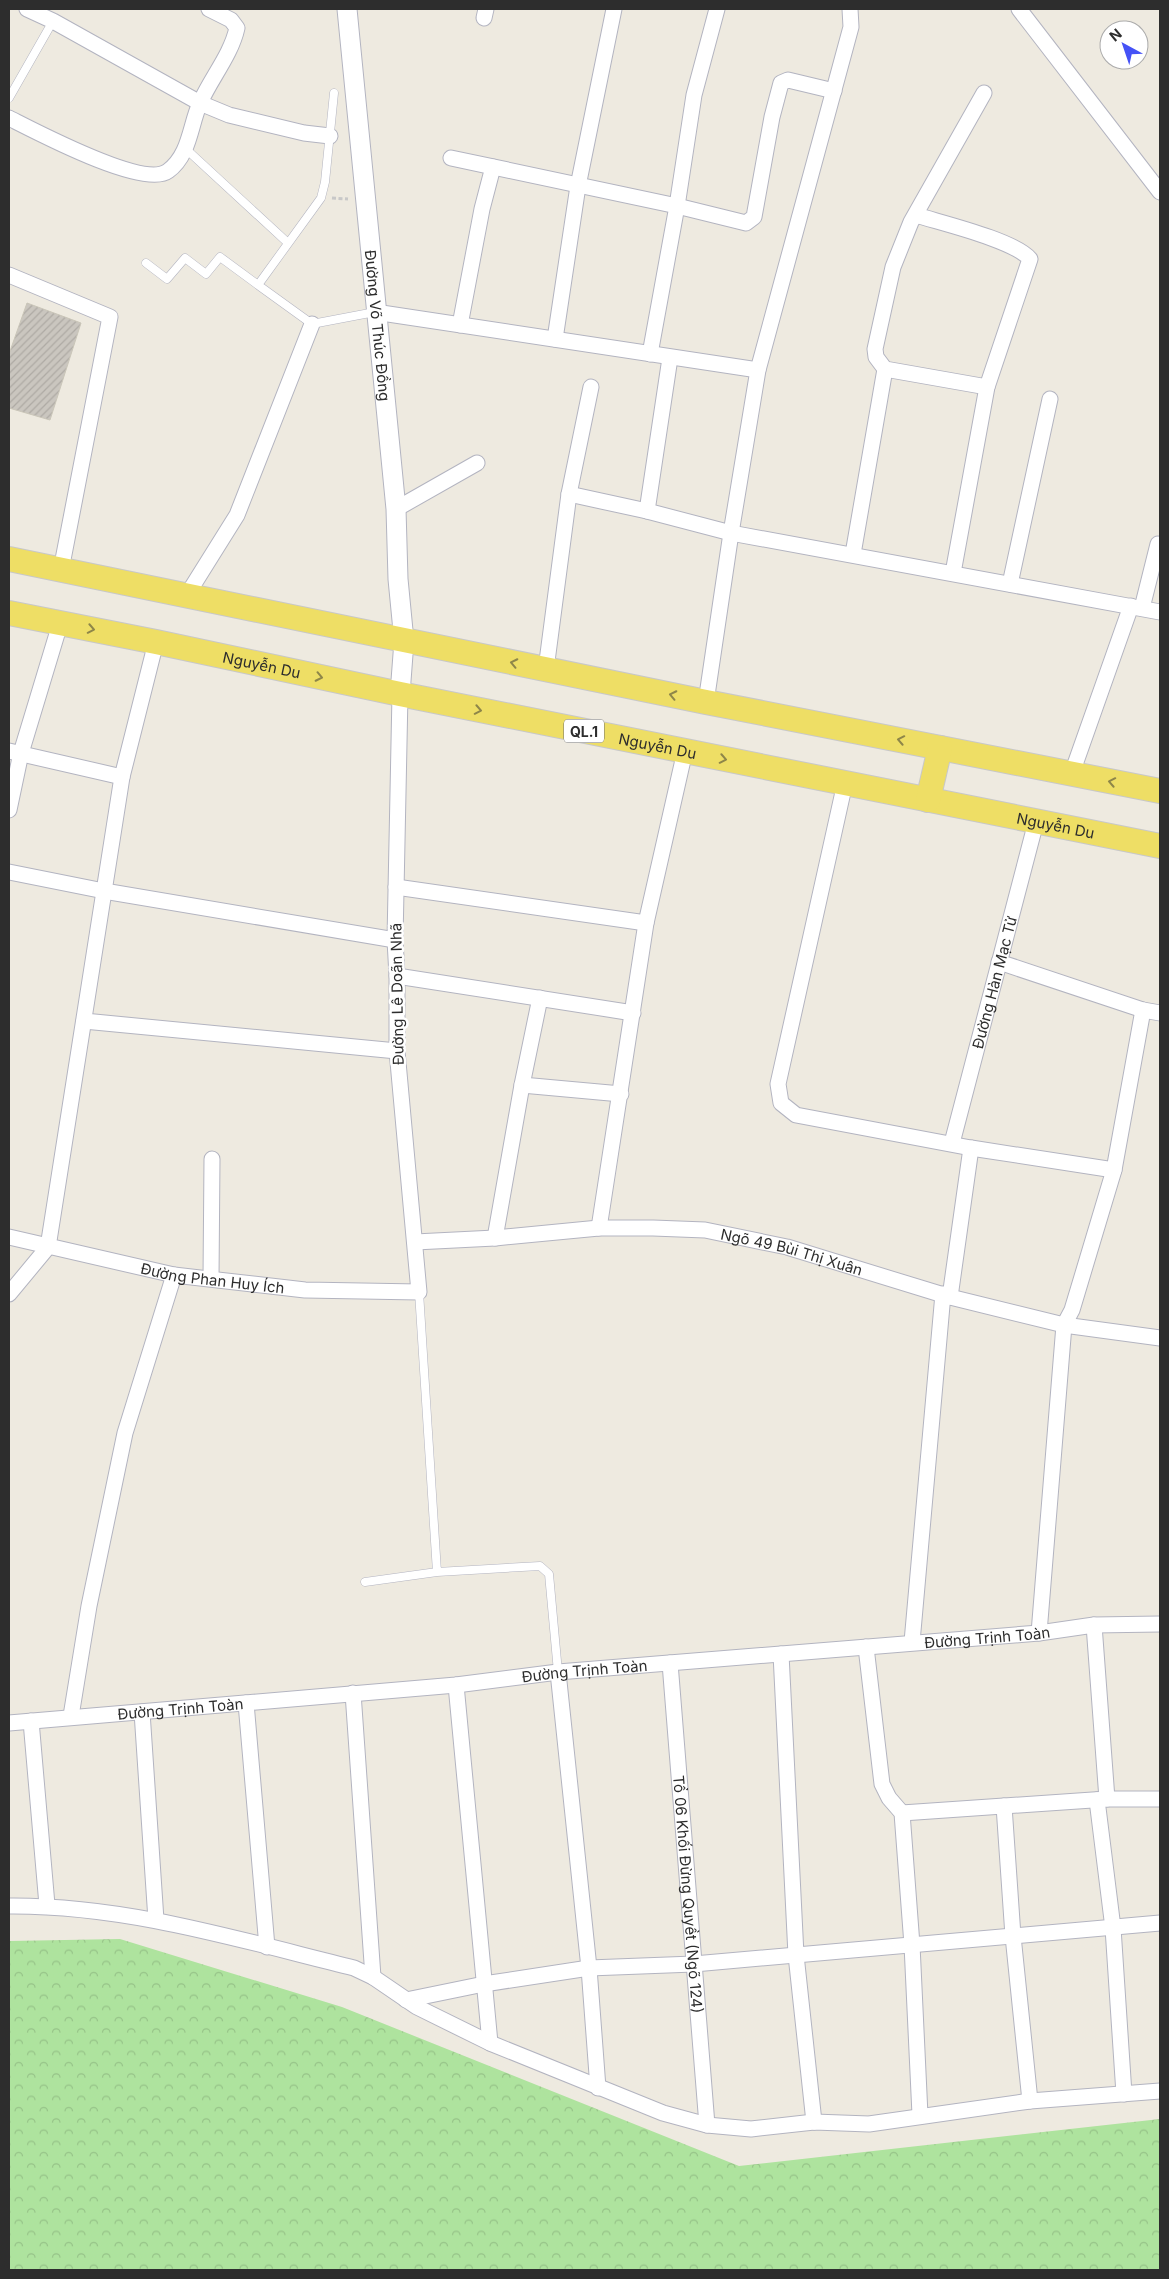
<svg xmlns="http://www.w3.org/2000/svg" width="1169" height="2279" viewBox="0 0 1169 2279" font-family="Inter,sans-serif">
  <defs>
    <pattern id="forest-crowns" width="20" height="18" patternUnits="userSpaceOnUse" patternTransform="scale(1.25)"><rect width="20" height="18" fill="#aee39e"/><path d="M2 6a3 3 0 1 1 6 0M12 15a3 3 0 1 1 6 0" fill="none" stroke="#96c388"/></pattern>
    <pattern id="building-hatch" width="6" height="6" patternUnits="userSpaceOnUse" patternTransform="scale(1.25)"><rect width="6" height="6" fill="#cac6bf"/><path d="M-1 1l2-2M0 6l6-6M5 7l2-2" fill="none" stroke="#aeaaa4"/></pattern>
  </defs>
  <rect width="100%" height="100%" fill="#eeeae0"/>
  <path fill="url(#forest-crowns)" d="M120,1939L342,2007L739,2166L1160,2119V2270H9V1941Z"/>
  <path fill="url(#building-hatch)" stroke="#cac6b9" d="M27,303L81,323L50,420L9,408V354Z"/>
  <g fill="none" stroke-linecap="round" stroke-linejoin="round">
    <g stroke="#b3b4c0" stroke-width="9">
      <path id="service" d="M334,93L325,182L321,198L258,285L312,324L375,312
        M9,98L53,21
        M186,149L288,243
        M146,263L167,279L185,258L206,274L220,257L258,285
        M419,1292L437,1572
        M365,1582L437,1572L540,1566L549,1574L558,1672"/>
    </g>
    <g stroke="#b3b4c0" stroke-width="17">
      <g id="minor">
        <path d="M27,9L53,21L200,103L229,115L304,133L330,136"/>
        <path d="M1019,9L1160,192"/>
        <path d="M484,18L486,9"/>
        <path d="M984,93L911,222L893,267L875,349L876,357L885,369L987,387"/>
        <path d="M9,118C35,131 144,189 168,171C190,155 190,125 200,103C211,78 231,55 237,28L231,20L209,9"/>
        <path d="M451,158L677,206L746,223L754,217L772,117L781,83L788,80L834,91"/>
        <path d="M916,215C941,223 1014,240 1030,259L987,387L953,573"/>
        <path d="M9,275L110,317L61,570"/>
        <path d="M375,312L758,370"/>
        <path d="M460,325L482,209L493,167"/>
        <path d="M555,339L578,186L614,9"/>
        <path d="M650,354L677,206L694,95L717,9"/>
        <path d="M670,358L647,511L731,533L1160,612"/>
        <path d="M569,494L647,511"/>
        <path d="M396,509L477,463"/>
        <path d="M853,554L885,369"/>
        <path d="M1010,584L1050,399"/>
        <path d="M187,595L237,515L312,324"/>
        <path d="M1142,608L1158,544"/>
        <path d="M546,669L569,494L591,387"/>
        <path d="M706,702L731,533L758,370L851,27L850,9"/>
        <path d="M9,751L122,777"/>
        <path d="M1072,773L1131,606"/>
        <path d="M845,783L778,1084L781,1103L796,1115L971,1148L1114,1170"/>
        <path d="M9,810L21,753L60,624"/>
        <path d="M9,872L104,891L395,940"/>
        <path d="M396,887L646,923"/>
        <path d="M999,962L1143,1010L1160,1013"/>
        <path d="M397,976L633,1013"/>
        <path d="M84,1021L397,1051"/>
        <path d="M522,1085L621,1094"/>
        <path id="s1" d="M952,1143L1036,822"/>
        <path d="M599,1228L646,923L685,751"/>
        <path id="s2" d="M9,1237L174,1275L305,1290L419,1292L397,1051V976L395,940L400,694"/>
        <path d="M495,1238L522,1085L540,998"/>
        <path id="s3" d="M415,1242L495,1238L599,1228H653L705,1230L787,1247L950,1297L1064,1325L1160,1338"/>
        <path d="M211,1278L212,1159"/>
        <path d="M9,1294L48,1247L122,777L156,642"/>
        <path d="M950,1297L971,1148"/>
        <path d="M1094,1625L1107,1799"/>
        <path d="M1039,1633L1064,1325L1072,1310L1114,1170L1143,1010"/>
        <path d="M912,1642L943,1294"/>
        <path d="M866,1647L882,1784L889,1798L902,1813L912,1945L920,2115"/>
        <path d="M781,1654L796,1955L814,2122"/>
        <path id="s4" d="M670,1663L707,2125"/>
        <path d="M558,1672L589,1968L598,2088"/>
        <path d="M456,1685L490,2043"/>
        <path d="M353,1693L373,1977"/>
        <path d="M246,1703L267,1947"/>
        <path d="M142,1712L156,1920"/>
        <path d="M71,1716L89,1606L125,1433L174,1275"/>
        <path d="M31,1721L47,1905"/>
        <path id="s5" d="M9,1723L456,1685L558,1672L1039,1633L1094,1625L1160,1624"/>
        <path d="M1097,1800L1113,1928L1124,2094"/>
        <path d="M1004,1806L1013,1936L1030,2101"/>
        <path d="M902,1813L1107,1799H1160"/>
        <path d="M9,1906C126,1905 240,1940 354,1968L373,1977L417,2007L490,2043L663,2113L707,2125L751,2129L814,2122L869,2124L1030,2101L1160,2091"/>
        <path d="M406,2000L484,1984L589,1968L694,1964L1160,1923"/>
      </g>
    </g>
    <g stroke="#b3b4c0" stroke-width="21">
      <g id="tertiary">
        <path id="s6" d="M347,9L396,509L398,579L404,641L400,694"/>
      </g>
    </g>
    <g stroke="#c8c8c8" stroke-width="26">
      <g id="primary">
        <path d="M9,559L706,702L1160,791"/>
        <path id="s7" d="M9,613L156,642L400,694L1160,846"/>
        <path d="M928,800L940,748"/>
      </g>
    </g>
    <path stroke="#c8c8c8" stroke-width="3" stroke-dasharray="4 2.5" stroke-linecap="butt" d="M332,198L348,199"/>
    <use href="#service" stroke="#fff" stroke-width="8"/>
    <use href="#minor" stroke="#fff" stroke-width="15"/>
    <use href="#tertiary" stroke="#fff" stroke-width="19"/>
    <use href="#primary" stroke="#eede65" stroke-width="24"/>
  </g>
  <defs><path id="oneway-chevron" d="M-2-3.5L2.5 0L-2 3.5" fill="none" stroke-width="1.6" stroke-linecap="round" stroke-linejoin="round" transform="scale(1.25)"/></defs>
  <g stroke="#8e8649">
    <use href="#oneway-chevron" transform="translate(91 629) rotate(11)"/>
    <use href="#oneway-chevron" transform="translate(514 663) rotate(-168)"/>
    <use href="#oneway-chevron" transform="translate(319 677) rotate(12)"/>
    <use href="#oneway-chevron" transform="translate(673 695) rotate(-168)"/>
    <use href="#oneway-chevron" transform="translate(478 710) rotate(11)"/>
    <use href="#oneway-chevron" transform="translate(901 740) rotate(-169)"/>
    <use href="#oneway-chevron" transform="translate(723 759) rotate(11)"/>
    <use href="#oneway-chevron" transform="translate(1112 782) rotate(-169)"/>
  </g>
  <g text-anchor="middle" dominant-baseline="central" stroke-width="5" stroke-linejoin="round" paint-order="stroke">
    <rect fill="#fff" stroke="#6c6c6c" stroke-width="1" x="564" y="719.5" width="40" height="23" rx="4"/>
    <g font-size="14" font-weight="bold" fill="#2d2d2d">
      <text x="584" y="731">QL.1</text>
    </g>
    <g font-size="15" fill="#2d2d2d" stroke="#fff">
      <text stroke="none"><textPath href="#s6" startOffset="318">Đường Võ Thúc Đồng</textPath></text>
      <text stroke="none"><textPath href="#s7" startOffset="258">Nguyễn Du</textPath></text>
      <text stroke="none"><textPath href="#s7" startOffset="662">Nguyễn Du</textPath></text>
      <text stroke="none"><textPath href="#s7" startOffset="1068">Nguyễn Du</textPath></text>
      <text stroke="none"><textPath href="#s1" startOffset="166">Đường Hàn Mạc Tử</textPath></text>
      <text transform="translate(397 994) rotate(-91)">Đường Lê Doãn Nhã</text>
      <text stroke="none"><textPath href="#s3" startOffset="380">Ngõ 49 Bùi Thị Xuân</textPath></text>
      <text stroke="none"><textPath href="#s2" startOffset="208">Đường Phan Huy Ích</textPath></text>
      <text stroke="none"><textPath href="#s5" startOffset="982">Đường Trịnh Toàn</textPath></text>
      <text stroke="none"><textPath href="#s5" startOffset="578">Đường Trịnh Toàn</textPath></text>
      <text stroke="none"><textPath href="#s5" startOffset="172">Đường Trịnh Toàn</textPath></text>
      <text stroke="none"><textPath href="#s4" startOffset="232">Tổ 06 Khối Đừng Quyềt (Ngõ 124)</textPath></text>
    </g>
  </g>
  <rect width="1169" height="2279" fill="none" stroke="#2d2d2d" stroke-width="20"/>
  <g transform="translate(1124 45) rotate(320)"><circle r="24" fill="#ffffff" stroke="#ababab"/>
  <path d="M0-4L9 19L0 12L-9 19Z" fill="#4552f6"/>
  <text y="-8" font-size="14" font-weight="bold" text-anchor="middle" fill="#2d2d2d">N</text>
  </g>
</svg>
